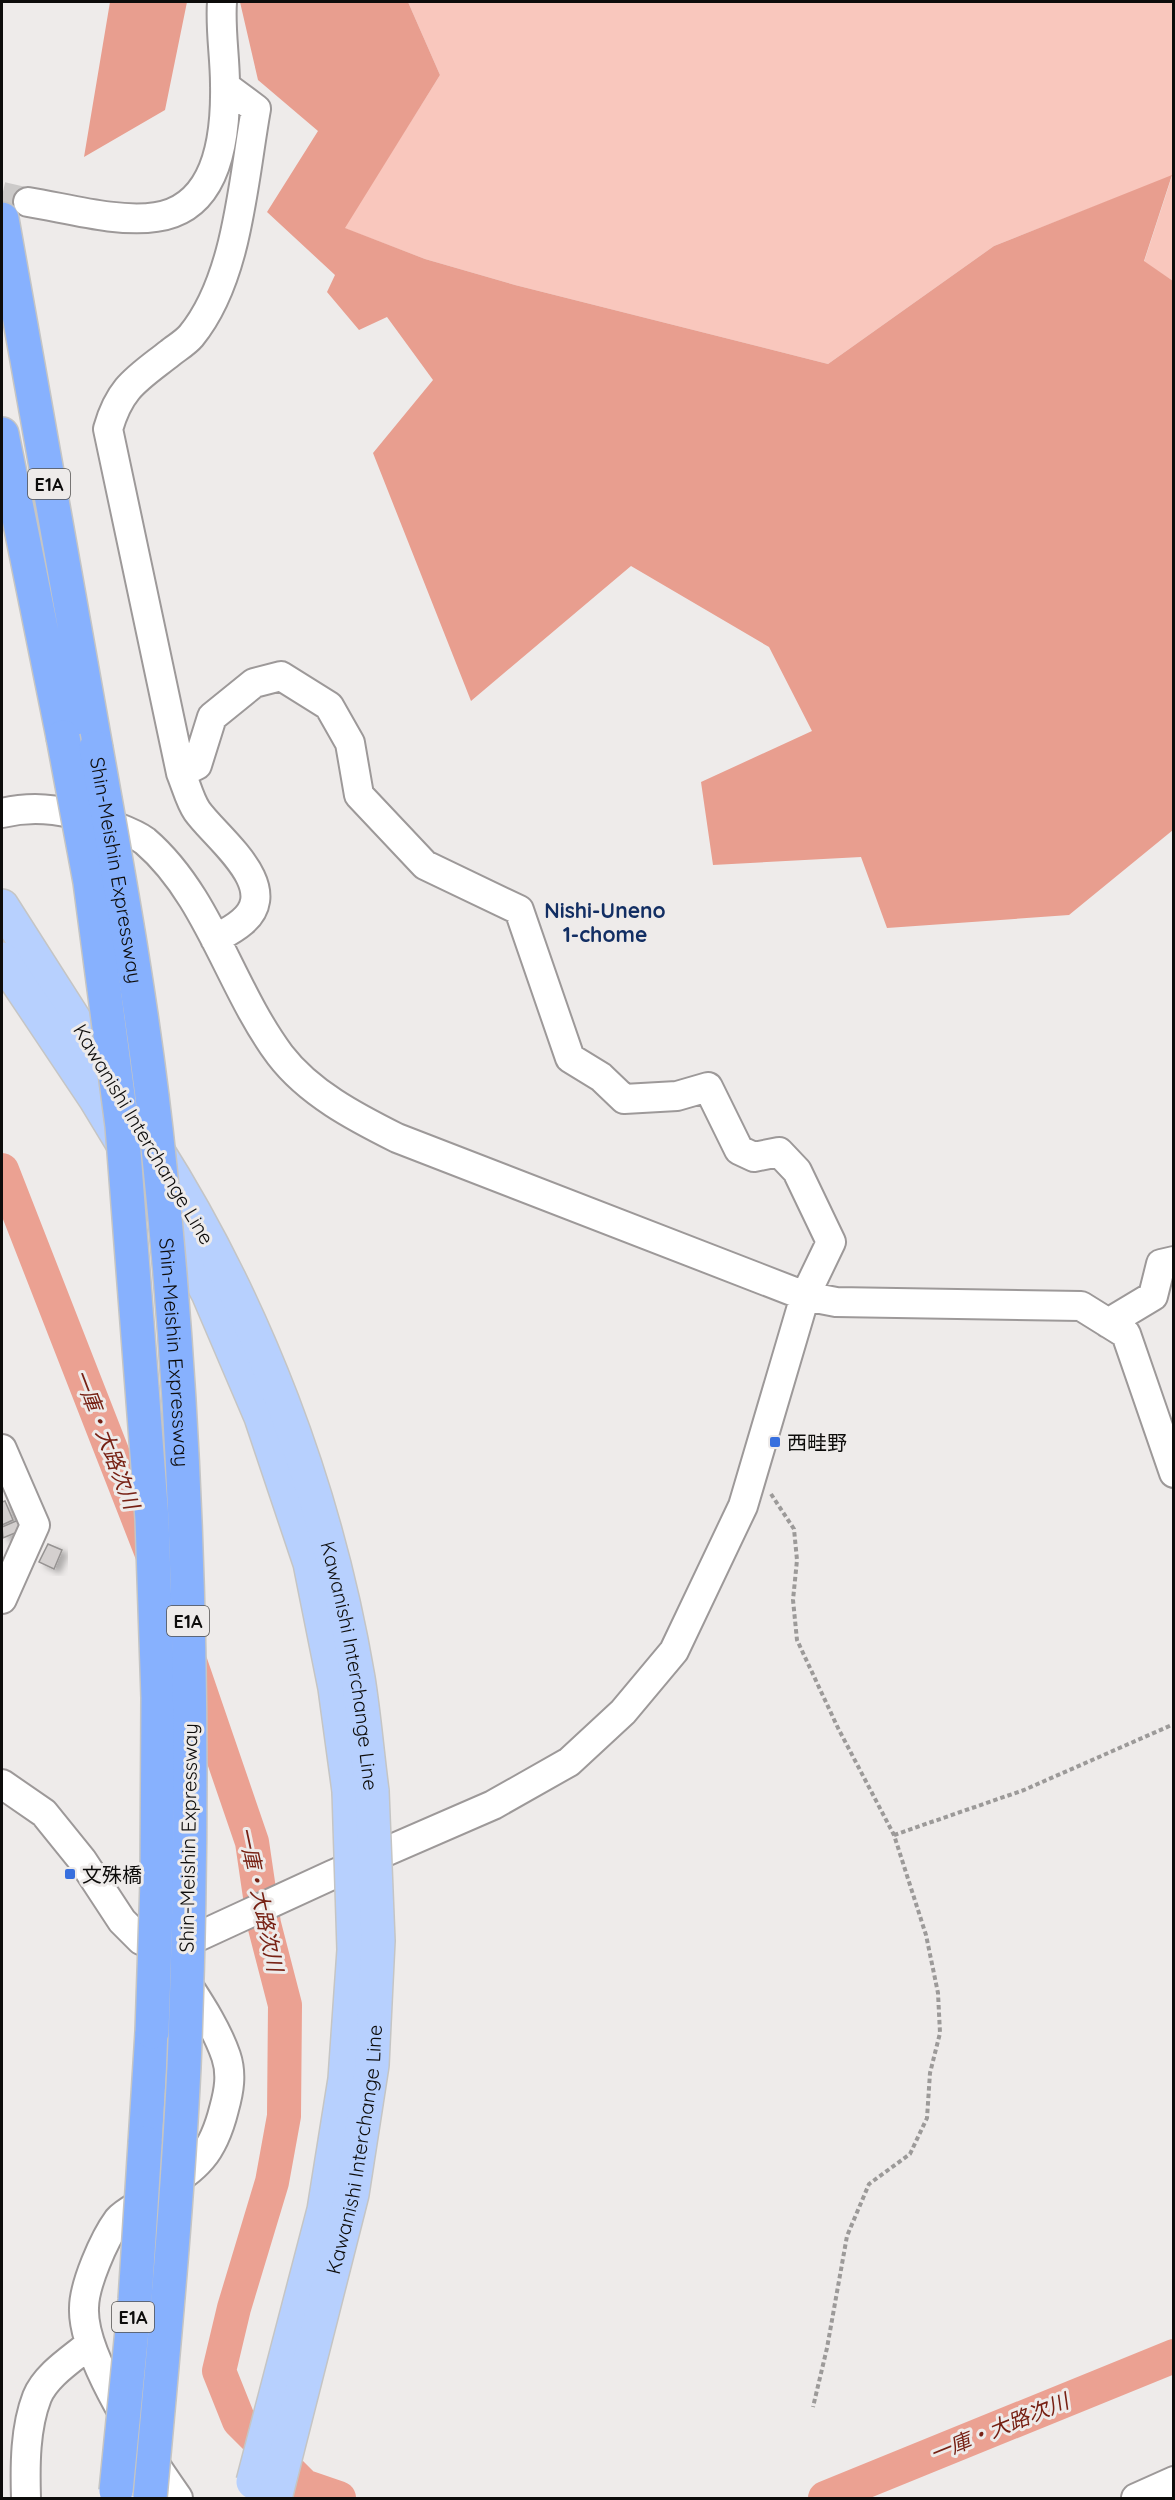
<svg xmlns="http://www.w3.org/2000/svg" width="1175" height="2500" viewBox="0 0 1175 2500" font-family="Quicksand,'Noto Sans JP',sans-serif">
  <defs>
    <filter id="shadow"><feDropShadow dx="6" dy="4" stdDeviation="3" flood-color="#0004"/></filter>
  </defs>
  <rect width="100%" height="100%" fill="#eeebea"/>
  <path fill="#f9c7bd" d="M408,2H1173V281L1144,262L1172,176L994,246L828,364L515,285L425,259L344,228L440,75Z"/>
  <path fill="#e89e8f" d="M110,2H187L165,110L84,157Z
    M240,2H408L440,75L345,228L425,259L515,285L828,364L994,246L1172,175L1144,261L1173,281V830L1069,915L887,928L861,857L713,865L701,782L812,731L769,647L631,566L471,701L373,453L433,380L387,317L359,330L327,292L335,275L267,212L318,131L258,80Z"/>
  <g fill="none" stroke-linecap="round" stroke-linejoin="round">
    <path stroke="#eba192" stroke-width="6" d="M1173,2356H1174"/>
    <path stroke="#eba192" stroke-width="34" d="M2,1170L152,1554
      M191,1664L252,1842L264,1924L285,2005L284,2116L272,2182L234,2308L219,2371L239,2421L304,2486L339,2498
      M825,2498L1174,2356"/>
  </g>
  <path fill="#d4d0cf" stroke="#969392" stroke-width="1.5" filter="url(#shadow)" d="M5,1501L13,1520L2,1525V1502Z
    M23,1518L27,1528L3,1538L2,1527Z
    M48,1544L62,1550L54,1569L39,1562Z"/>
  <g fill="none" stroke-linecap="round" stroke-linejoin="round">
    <path stroke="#cccac9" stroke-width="28" stroke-dasharray="28 14" stroke-linecap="butt" d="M2,196L28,202"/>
    <g stroke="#9d9999" stroke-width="32">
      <path id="minor" d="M28,202C66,208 118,223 156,217C219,208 226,135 225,84C225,57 220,29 222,2
        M2,813C32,806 57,809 86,817C101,821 133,832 145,841C209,896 230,988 280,1055C309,1093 355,1117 397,1138L805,1296L836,1302L1081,1306L1126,1334L1174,1473
        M215,939C224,934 234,929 242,922C284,887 216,838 197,811C190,801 186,785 181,773L108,429C120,387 137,379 170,353C176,348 185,343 191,336C238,279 243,181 256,109L225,86
        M1108,1323L1153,1296L1161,1264L1174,1261
        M2,1449L35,1525L2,1599
        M2,1784L44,1813L82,1860L122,1921L141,1940L167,1951L332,1875L493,1805L569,1762L623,1712L674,1651L743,1506L805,1296L831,1242L797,1171L779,1152L754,1157L739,1150L708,1087L677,1096L624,1099L601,1077L570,1058L519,910L425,865L359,795L350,743L329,706L281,676L254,683L212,717L197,765L181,773
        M26,2498C25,2465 25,2428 37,2397C46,2375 72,2359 90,2344
        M178,2498C149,2457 82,2358 84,2308C84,2285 104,2239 118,2220C124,2213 136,2207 144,2202C189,2170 210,2165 224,2109C229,2091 232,2074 226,2056C216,2027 198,2001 182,1976
        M1136,2498L1174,2481"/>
    </g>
    <g stroke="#c5c5c4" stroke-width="36">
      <g id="major">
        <path d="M2,906L120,1091"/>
        <path d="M2,959L95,1098L152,1192L208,1293L261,1417L310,1563L335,1688L349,1791"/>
        <path id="s1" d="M154,1145C256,1305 326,1490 358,1678C364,1715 367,1753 372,1791"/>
      </g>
    </g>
    <g stroke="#c5c5c4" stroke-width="36">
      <path id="highway" d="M2,219L96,748
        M2,434L63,737
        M145,2143L152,2032"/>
    </g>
    <path stroke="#9c9a99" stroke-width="4" stroke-dasharray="4.5 3" stroke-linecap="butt" d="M771,1494L794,1529L797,1560L793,1600L797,1640L838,1728L894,1835L926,1935L938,1993L940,2033L930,2073L927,2118L910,2154L869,2184L847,2236L827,2348L813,2407
      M894,1835L1024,1790L1174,1724"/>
    <use href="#minor" stroke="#fff" stroke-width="28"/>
    <use href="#major" stroke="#b7d0fe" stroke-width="33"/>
    <use href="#highway" stroke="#87b1fe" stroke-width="33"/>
    <g stroke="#c5c5c4" stroke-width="36" stroke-linecap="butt">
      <g id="major-bridge">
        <path d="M253,2482L324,2210L345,2079L354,1950L349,1791"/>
        <path id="s2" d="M275,2498L352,2194L372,2065L378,1941L372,1791"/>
      </g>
    </g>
    <g stroke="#c5c5c4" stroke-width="36" stroke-linecap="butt">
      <g id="highway-bridge">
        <path d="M63,737L90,882L122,1126L152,1519L158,1698L157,1881L152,2032"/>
        <path id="s3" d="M96,748C121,887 146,1026 160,1167C191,1466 196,1767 184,2067C177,2211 163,2355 150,2498"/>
        <path d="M116,2491L135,2300L145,2143"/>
      </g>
    </g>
    <use href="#major-bridge" stroke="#b7d0fe" stroke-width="33"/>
    <use href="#highway-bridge" stroke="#87b1fe" stroke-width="33"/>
  </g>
  <g fill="#376fde" stroke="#eeebea" stroke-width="2">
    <rect x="769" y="1436" width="12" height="12" rx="3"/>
    <rect x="64" y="1868" width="12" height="12" rx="3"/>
  </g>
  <g text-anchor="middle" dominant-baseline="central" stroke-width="6" stroke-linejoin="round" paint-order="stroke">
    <g fill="#eeebea" stroke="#504f4e" stroke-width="1.5">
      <rect x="28" y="469" width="42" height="30" rx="4.5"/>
      <rect x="167" y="1606" width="42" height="30" rx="4.5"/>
      <rect x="112" y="2302" width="42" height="30" rx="4.5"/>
    </g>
    <g font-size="18" font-weight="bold" fill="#0d0c0b">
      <text x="49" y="484">E1A</text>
      <text x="188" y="1621">E1A</text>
      <text x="133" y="2317">E1A</text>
    </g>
    <g font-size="20" fill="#0d0c0b" stroke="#eeebea">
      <text stroke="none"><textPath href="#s3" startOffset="124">Shin-Meishin Expressway</textPath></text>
      <text transform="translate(144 1134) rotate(59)">Kawanishi Interchange Line</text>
      <text stroke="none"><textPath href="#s3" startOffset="610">Shin-Meishin Expressway</textPath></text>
      <text stroke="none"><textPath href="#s1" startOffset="561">Kawanishi Interchange Line</textPath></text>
      <text transform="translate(188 1838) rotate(-89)">Shin-Meishin Expressway</text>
      <text stroke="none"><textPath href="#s2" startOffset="358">Kawanishi Interchange Line</textPath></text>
    </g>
    <g font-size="20" fill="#0d0c0b" stroke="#eeebea" text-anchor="start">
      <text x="787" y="1442">西畦野</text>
      <text x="82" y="1874">文殊橋</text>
    </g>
    <g font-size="21" font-weight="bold" fill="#122e63" stroke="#eeebea">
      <text x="605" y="910">Nishi-Uneno<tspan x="605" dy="24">1-chome</tspan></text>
    </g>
    <g font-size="21" font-style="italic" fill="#772114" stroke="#eeebea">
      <text transform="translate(107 1439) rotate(69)">一庫・大路次川</text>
      <text transform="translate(261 1899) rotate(78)">一庫・大路次川</text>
      <text transform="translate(999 2427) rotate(-22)">一庫・大路次川</text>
    </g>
  </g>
  <rect width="1175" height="2500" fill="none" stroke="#0d0c0b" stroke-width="6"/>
</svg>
